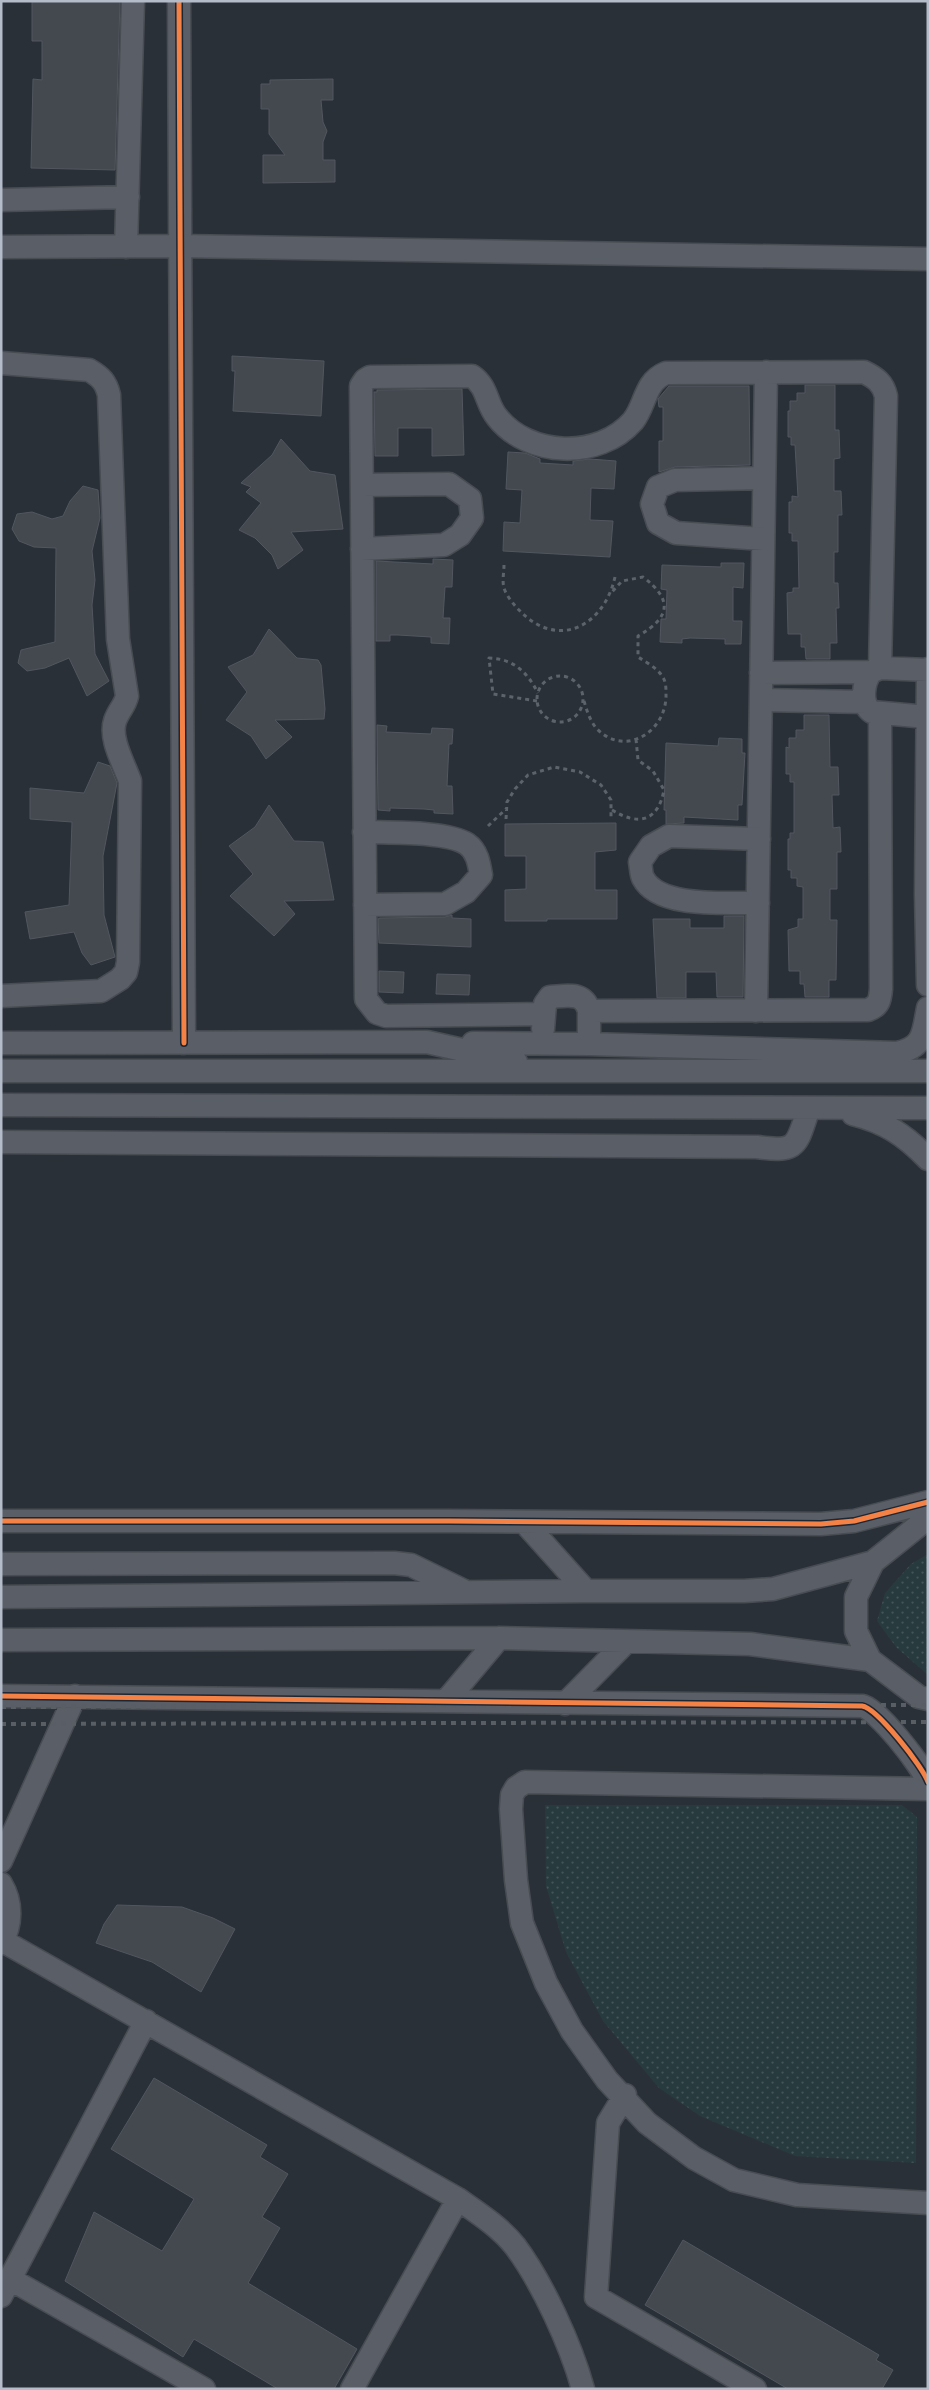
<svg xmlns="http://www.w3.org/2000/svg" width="929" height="2390" viewBox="0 0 929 2390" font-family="Roboto,sans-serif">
  <defs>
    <pattern id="grass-dots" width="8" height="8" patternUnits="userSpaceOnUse" patternTransform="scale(1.25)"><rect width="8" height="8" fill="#273a3e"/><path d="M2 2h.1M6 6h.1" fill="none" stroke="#445559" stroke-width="1.8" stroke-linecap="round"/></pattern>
  </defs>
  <rect width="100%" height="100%" fill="#2a3038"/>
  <path fill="url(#grass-dots)" d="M928,1554V1675L896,1647L877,1621L885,1593L911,1564Z
    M545,1805H902L917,1817L916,2163L795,2156L700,2116L659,2088L603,2021L566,1952L546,1886Z"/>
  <path fill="#444950" stroke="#52575f" d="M32,1H120L115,170L31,168L33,79L42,80V41H32Z
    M333,79V100H321L323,122L327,131L323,142V160H335V182L263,183V155H285L269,134V109H261V84H270V80Z
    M232,356L324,361L321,416L233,411L235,371H232Z
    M805,385H835V430H839L840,458L834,459V491H841L842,515H838V552H834V583H838L839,608H836L837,643H830V659H806L805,647H801V634H788L787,593L793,592V588H799L798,541H792V533H789V502H792V496L798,497L795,445H791V437H788V411H790V401H797V393H805Z
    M669,386H749L750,465L675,467L659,472V441H663V407H659L658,399Z
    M462,389L464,455L432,456V428H398V456H375L374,392H377V390Z
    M281,439L310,471L335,475L343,529L291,532L303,550L278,569L272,555L255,538L239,530L261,503L246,492L251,487L241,483L272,455Z
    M508,452L525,453L540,459V463L573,465V461L590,459L616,461L614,489L591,488L590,520L613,521L610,557L503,551L504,522L520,523L522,490L506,489Z
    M83,486L98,490L100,518L92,551L95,580L92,605L95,654L109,681L87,696L69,658L45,668L27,671L18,663L21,650L55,642L56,548L34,547L19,541L12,529L17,514L32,512L52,519L63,516L70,501Z
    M433,559L453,560L452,587H445L443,618H450L449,644L431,643V637L398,635H390V641H376V561L433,564Z
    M721,563H744L743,588L733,587V621H742L741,644H725V639L690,638L682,639V643L660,642L661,619H666L667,590L661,589L662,565L721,567Z
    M269,629L297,658L318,660L321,665L325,709L324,719L275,720L292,737L266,759L251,736L226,720L247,692L228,667L253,655Z
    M804,715H829L830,767H838L839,795H832L833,828L840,827L841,852H837V889H830V920H837L836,980H829V997H805L804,984H800V971H789L788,930L798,927V919H803V887L797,886V878H791V870H788V839H790V833H794V782H790V774H786V747L789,748V738H796V730H804Z
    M377,725L387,726L386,732L431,734L432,728L453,729L452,744H449L447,786H452L453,814L434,813V810L424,809L390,808V811L378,810Z
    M719,738L742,739V753H745L742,805H738V820L684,817V823L666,824V810H664L666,743L718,746Z
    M98,762L110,766L117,783L103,856L104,915L115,957L91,965L82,953L74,932L30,939L25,912L69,905L72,822L30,819V788L84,793Z
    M269,805L294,841L323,842L334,900L284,901L295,914L274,936L230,896L253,874L229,846L255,827Z
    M616,823V850L595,852V890H617V919H547V921H505V890L526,889V856H505V824Z
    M452,915V918L471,919V947L379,943L378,919L380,918L445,917Z
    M724,916H744L743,997H717L716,972H686V998H657L653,919H690V928H724Z
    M379,971L404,972L403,993L379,992Z
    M437,974L470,975L469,995L436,994Z
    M117,1905L182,1907L213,1918L235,1929L201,1992L152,1962L96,1943L104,1924Z
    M154,2078L267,2145L260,2157L288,2174L262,2217L280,2228L248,2283L357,2349L334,2389H278L194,2339L183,2357L65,2281L94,2212L162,2251L194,2199L111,2149Z
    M683,2240L879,2355L876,2360L893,2370L882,2389H788L645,2305Z"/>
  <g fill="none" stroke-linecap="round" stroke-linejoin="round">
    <g stroke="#484c53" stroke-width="25">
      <path id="minor" d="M179,1L184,1043
        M1,200L128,197
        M1,247L180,246L928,259
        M126,247L133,1
        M1,363L89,370C101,377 106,382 109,395L118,639L127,696C125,706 118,711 115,721C109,738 124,764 130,781L128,962L126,972L120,979L101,991L1,996
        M362,485L449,484L470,499L472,518L460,535L444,545L362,549
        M763,539L676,533L658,523L652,504L658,487L675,480L764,478
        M928,669L926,894L928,985
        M761,673L871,672
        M761,700L865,702
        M927,717L872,712C860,704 863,683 871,672L880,668L928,670
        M364,832C389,833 447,831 467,844C477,851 479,863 481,875L466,892L445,904L365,905
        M758,903C728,902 659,909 643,878C641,874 641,867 640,862L651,846L669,836L759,839
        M756,1011L766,372
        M543,1014L386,1016L377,1013L366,999L361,386L365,380L370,377L472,376C488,387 486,404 497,417C528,457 599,460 633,421C646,405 644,382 666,373L864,372C876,378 883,383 886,396L880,668
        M543,1029L545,1004L550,997C567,996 584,991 589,1011
        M1,1043L427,1042L516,1062
        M473,1043L589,1044L897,1053C925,1047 923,1032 928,1008
        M589,1044V1011L868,1010C879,1006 880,1000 881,989L880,714
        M1,1071H928
        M1,1105L928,1108
        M853,1114C885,1122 905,1135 928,1159
        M1,1142L757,1147C800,1153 796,1144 809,1108
        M1,1521H449L821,1524L854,1521L928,1502
        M524,1522L586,1591
        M1,1564L394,1563L411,1565L462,1590
        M1,1597L586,1591H744L773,1589L873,1562
        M1,1640L499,1638L750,1644L870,1660L919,1697L928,1699
        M870,1660L856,1631V1597L873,1562L923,1522L928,1521
        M1,1696L862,1706C877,1708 923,1767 928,1782
        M446,1701L499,1638
        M565,1704L626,1642
        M928,1789L525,1782L516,1788L512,1795L511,1809L516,1880L522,1923L546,1983L572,2031L607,2080L647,2123L694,2158L734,2180L797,2195L928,2203
        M1,1861L75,1696
        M1,1884C12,1902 12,1925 1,1943
        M3,1941L458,2199C478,2213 500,2227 515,2246C542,2282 571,2345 583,2389
        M625,2095L608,2123L596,2297L755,2389
        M10,2279L204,2389
        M1,2296L146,2021
        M352,2389L458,2199"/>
    </g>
    <path stroke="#5d636a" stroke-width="3" stroke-dasharray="4 4" stroke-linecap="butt" d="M504,565C504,572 502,581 504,588C506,595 514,605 519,610C558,651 604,626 615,577
      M537 699a23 23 0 1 1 46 0a23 23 0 1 1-46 0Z
      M537,701L493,694L489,658C514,659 527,672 538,693
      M584,701C587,711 590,721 597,729C626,758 667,731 666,694C666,688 666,681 662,676C657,668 646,662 638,657V636C671,617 673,600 643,577L622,581L612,592
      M612,810C638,826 658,822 664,790L653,771L638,760L636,739
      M506,819L507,802L515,789L528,775L554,767L580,772L601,785L611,800V820
      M488,826L506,809"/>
    <use href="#minor" stroke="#5a5e66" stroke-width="22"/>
    <path stroke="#595d64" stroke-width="4" stroke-dasharray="5 5" stroke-linecap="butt" d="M1,1707L928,1705
      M1,1724L928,1722"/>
    <g stroke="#1d2633" stroke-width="8">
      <path id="cycleway" d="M179,1L184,1043
        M1,1521H449L821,1524L854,1521L928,1502
        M1,1696L862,1706C877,1708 923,1767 928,1782"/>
    </g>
    <use href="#cycleway" stroke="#f48246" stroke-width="5"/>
  </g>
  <rect width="929" height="2390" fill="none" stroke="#b4bcc9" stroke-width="5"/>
</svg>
